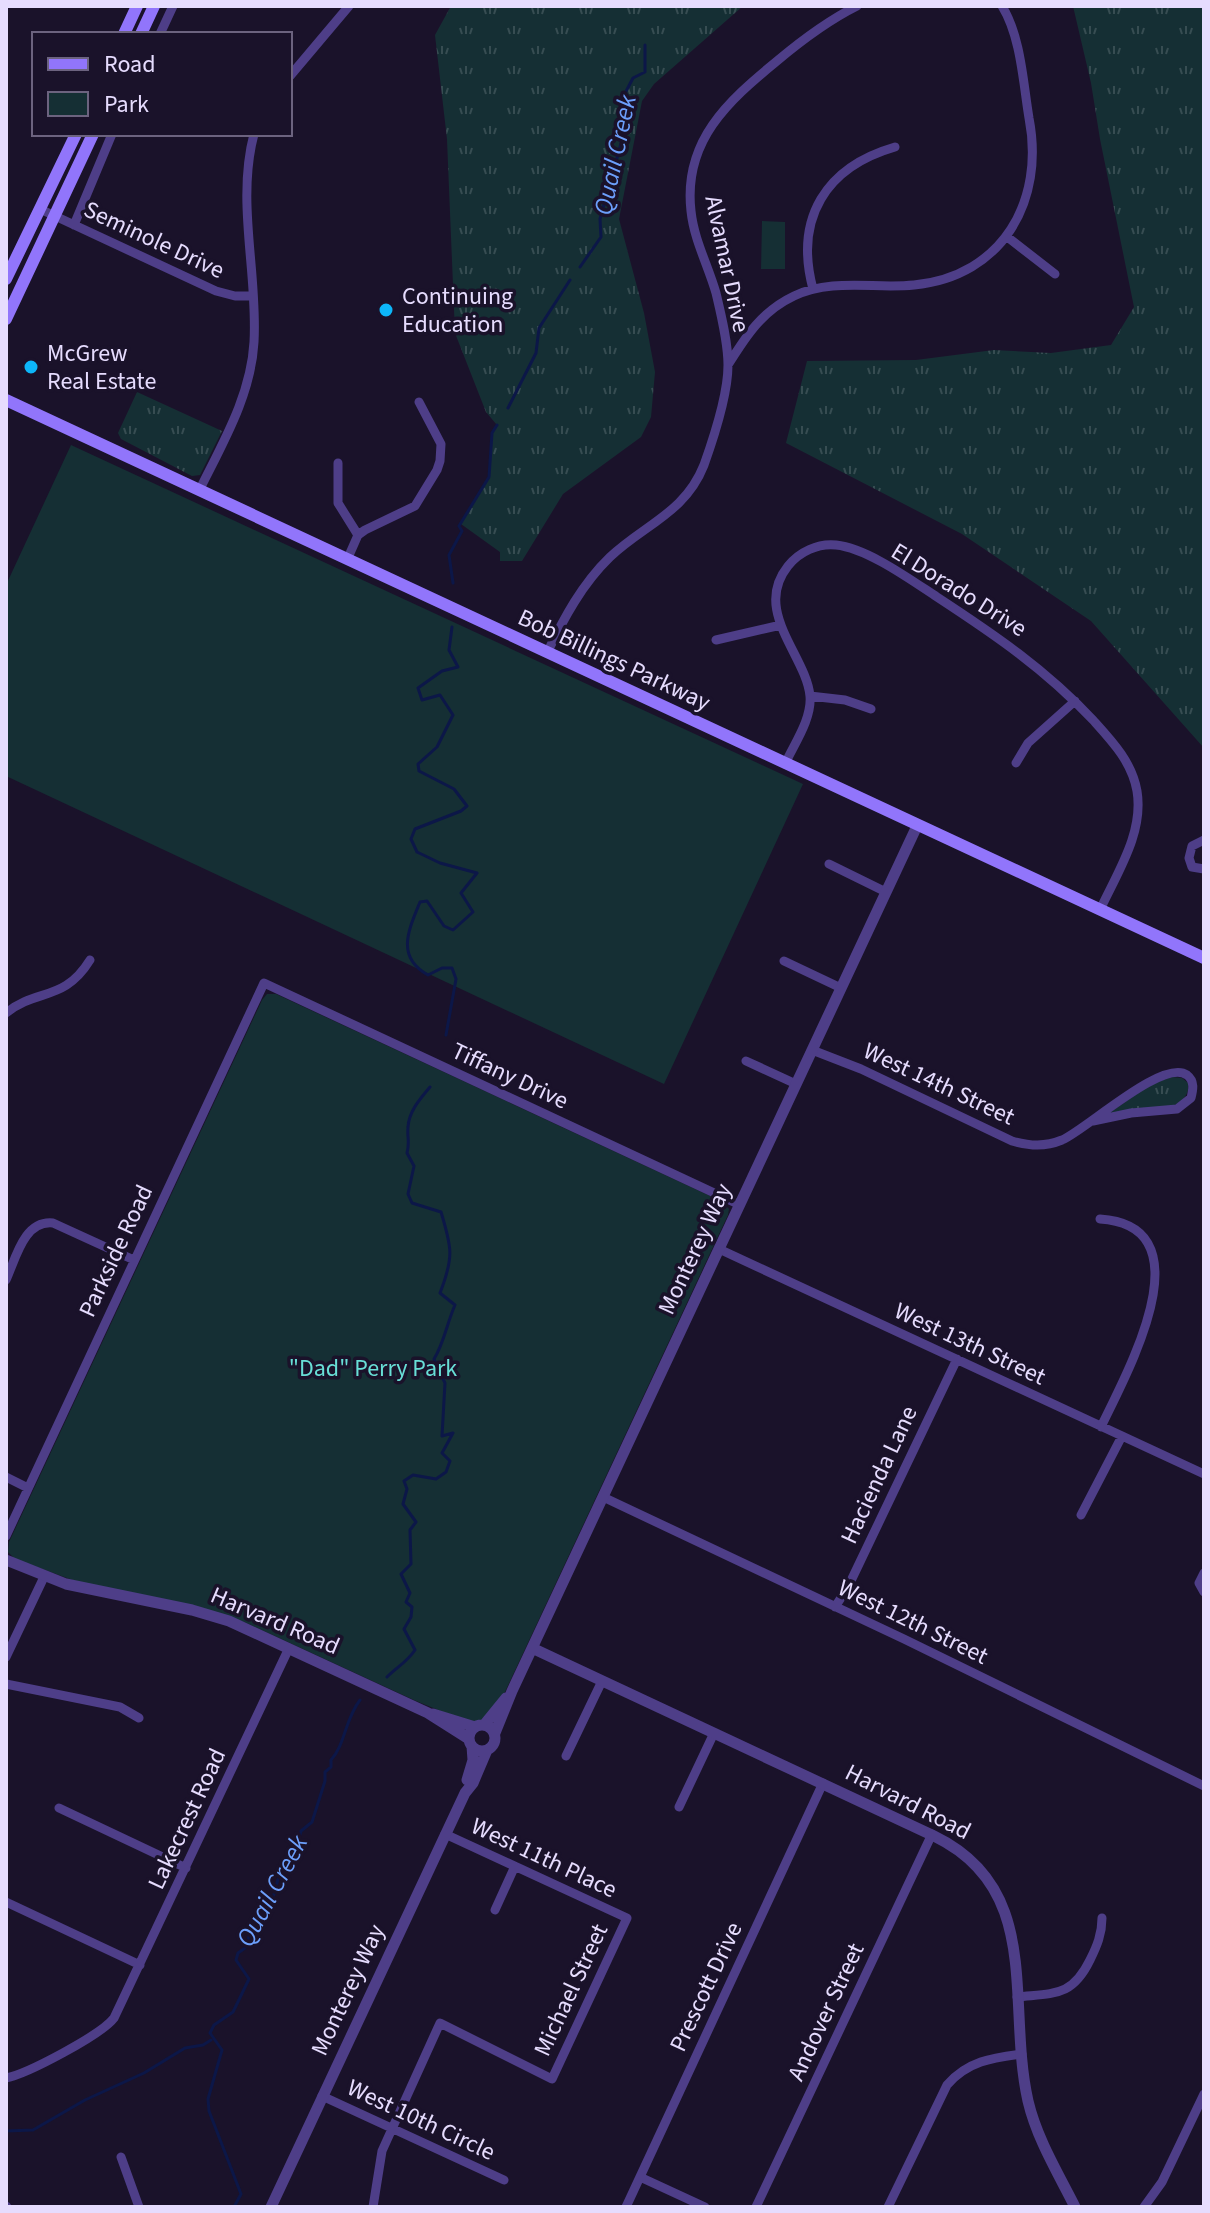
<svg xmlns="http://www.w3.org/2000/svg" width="1210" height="2213" viewBox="0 0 1210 2213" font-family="'Source Sans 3',sans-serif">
  <defs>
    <pattern id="grass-tufts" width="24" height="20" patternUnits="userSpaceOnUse" patternTransform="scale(2)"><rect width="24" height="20" fill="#152f34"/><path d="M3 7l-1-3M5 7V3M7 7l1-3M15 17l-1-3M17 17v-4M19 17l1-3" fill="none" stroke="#374d52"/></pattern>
  </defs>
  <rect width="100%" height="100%" fill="#1a122a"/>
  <path fill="url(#grass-tufts)" d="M451,6H743L654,84L642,101L619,219L644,313L655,372L651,417L641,437L563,494L522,561H500V552L461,524L489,477L492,433L497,425L486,412L455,333L447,139L435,35Z
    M1073,6H1204V748L1091,621L962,534L786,443L807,361L916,360L994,350L1051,353L1111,345L1134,307L1100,139L1091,83Z
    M137,392L222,431L200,475L192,476L121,439L118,433Z
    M1172,1077L1182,1078L1188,1083C1190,1095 1182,1101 1173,1106L1104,1117L1151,1084Z"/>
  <path fill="#152f34" d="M762,221L785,222V269H761Z
    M71,445L803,784L664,1084L6,776V585Z
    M267,994H276L721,1201L729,1209L728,1215L505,1692L482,1721L468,1722L416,1701L244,1622L78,1582L15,1559L8,1552L9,1542L262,1000Z"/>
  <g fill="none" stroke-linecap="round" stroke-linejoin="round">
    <path stroke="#0c1748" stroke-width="3" d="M580,267L601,237L600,219L629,115L622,99L633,78L645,72V45
      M508,408L536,353L539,328L570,280
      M453,583L449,555L462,531L459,526L489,477L492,433L497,425
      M446,1035L456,979L452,968H442L428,975C395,957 409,929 420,902L427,901L444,926L453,930L473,912L461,893L477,873L440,863L417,852L411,839L415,829L461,811L467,806L454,789L419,771L418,764L437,747L453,715L440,695L422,700L418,688L442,671L458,667L449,650L452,627
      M387,1677C397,1667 407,1662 415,1650L404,1629L411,1617L412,1607L406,1602L410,1593L401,1574L411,1564L410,1530L416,1522L403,1504L407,1489L404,1481L413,1475L436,1479L446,1472L450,1461L442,1453L453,1433L442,1436L445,1383L434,1359C444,1343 447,1323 455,1305L440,1293C454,1257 452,1248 441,1212L412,1203L408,1194L414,1166L407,1153C410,1142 407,1138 408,1127C409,1111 420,1099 430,1087
      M6,2131L33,2130L85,2100L144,2073L185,2048L203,2045L211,2040
      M234,2207L241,2194L209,2111L208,2099L222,2050L210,2033L214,2025L233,2012L249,1979L236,1960L238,1953L245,1948L255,1920L273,1898L278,1879L295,1852L301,1831L312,1822L325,1781V1772L331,1767V1760C345,1745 345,1719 360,1700"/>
    <path stroke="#4e3e88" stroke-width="9" d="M160,34L173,6
      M290,76L349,6
      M40,209L216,291L235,296H252
      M74,225L112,134
      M1006,236L1055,274
      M813,289C794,218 826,167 895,147
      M728,365C746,336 762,311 794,296C832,278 874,289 914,285C1003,276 1045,201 1029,118C1023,82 1021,37 1002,6
      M338,463V503L358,535
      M199,491C222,444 251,396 254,342C258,273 236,202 254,134
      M347,560L358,535L365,530L415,506L437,470L440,461L441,444L419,402
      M716,640L781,625
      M547,653C564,618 582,584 610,557C645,524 685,513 704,465C714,437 728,395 728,365C728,342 721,314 716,293C708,265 694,240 691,211C683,141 728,101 777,61C802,40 827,21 857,6
      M810,696L845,700L871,709
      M1016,763L1028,743L1075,701
      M785,764C794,744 812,719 810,696C806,655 752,611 788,566C799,552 818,543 836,545C867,548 911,580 937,597C995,635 1045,669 1093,720C1112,741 1132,762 1137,791C1144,833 1117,873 1100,910
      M1204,840L1192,846L1189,858L1192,867L1204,869
      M829,864L886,892
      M784,961L841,988
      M6,1013C37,988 64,1002 90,960
      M812,1050L861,1069L1012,1141C1030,1146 1045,1147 1062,1140C1087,1129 1163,1058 1187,1075C1195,1081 1193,1090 1191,1098L1177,1109L1131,1113L1093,1121
      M746,1061L796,1084
      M1100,1219C1210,1226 1125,1376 1101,1427
      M719,1249L1204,1474
      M6,1280C16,1258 24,1220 53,1223L134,1260
      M6,1477L28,1488
      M603,1497L904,1639L1204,1786
      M1081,1515L1122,1436
      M6,1536L264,983L740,1205
      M1204,1573L1199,1583L1204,1592
      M835,1607L848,1587L957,1359
      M6,1657L44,1577
      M6,1684L120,1707L139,1718
      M566,1756L602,1681
      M679,1807L714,1733
      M59,1808L186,1868
      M6,1902L140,1965
      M495,1910L515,1866
      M1017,1997C1054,1993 1072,1997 1090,1960C1097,1946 1102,1934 1102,1918
      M6,2078C27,2074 101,2035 114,2018L289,1648
      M322,2096L504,2180
      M121,2157L139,2207
      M640,2177L705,2207
      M6,2206L7,2207
      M373,2207L382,2151L440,2023L552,2079L627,1918L445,1834
      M626,2207L823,1783
      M756,2207L932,1834
      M888,2207L947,2085C968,2061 992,2058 1022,2054
      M1144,2207L1162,2182L1204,2094"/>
    <path stroke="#4e3e88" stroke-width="11" d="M6,1560L66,1584L192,1610L229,1621L428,1713L469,1739
      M532,1648L934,1836C1044,1889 1006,2003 1028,2101C1037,2139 1058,2173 1075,2207
      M433,1714L475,1727
      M469 1738a13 13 0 1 1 26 0a13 13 0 1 1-26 0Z
      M484,1725L506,1698
      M495,1733L512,1691L917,826
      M467,1780L473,1760L472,1746
      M271,2207L465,1793L473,1783L487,1750"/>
    <path stroke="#9175fb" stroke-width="12" d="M124,34L137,6
      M141,34L154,6
      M6,279L76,134
      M6,319L93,134
      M6,400L1204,958"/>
  </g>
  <g fill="#0db6f9" stroke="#1a122a" stroke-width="3">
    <circle cx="386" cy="310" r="8"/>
    <circle cx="31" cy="367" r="8"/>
  </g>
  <g text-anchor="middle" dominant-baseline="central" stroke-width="7" stroke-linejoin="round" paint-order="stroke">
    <g font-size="24" fill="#e6dcfe" stroke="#1a122a">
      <text transform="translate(154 240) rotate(25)">Seminole Drive</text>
      <text transform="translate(727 264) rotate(78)">Alvamar Drive</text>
      <text transform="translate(959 590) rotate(32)">El Dorado Drive</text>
      <text transform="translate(614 660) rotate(25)">Bob Billings Parkway</text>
      <text transform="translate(510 1076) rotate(25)">Tiffany Drive</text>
      <text transform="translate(939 1084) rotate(25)">West 14th Street</text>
      <text transform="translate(695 1249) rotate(-65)">Monterey Way</text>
      <text transform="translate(116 1251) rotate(-65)">Parkside Road</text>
      <text transform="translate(970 1344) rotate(25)">West 13th Street</text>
      <text transform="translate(879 1475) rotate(-65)">Hacienda Lane</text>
      <text transform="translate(275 1621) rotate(23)">Harvard Road</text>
      <text transform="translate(913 1622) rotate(26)">West 12th Street</text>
      <text transform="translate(908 1802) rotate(27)">Harvard Road</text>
      <text transform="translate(187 1819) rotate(-65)">Lakecrest Road</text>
      <text transform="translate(544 1858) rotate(25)">West 11th Place</text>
      <text transform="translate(706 1987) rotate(-65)">Prescott Drive</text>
      <text transform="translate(348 1990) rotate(-65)">Monterey Way</text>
      <text transform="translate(571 1990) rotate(-65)">Michael Street</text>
      <text transform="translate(826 2012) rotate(-65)">Andover Street</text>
      <text transform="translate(421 2120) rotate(25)">West 10th Circle</text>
    </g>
    <g font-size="24" fill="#e6dcfe" stroke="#1a122a" text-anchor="start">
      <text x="402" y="296">Continuing<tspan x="402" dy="28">Education</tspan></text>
      <text x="47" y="353">McGrew<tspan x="47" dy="28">Real Estate</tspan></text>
    </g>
    <g font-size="24" fill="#68ded6" stroke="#1a122a">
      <text x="373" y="1368">"Dad" Perry Park</text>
    </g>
    <g font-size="26" font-style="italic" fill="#6c9ffb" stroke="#1a122a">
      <text transform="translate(615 155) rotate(-78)">Quail Creek</text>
      <text transform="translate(272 1891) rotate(-62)">Quail Creek</text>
    </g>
  </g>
  <rect width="1210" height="2213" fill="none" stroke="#e6dcfe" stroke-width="16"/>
  <rect x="32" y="32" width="260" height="104" fill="#1a122a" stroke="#6c637f" stroke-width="2"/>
  <rect x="48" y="58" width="40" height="12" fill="#9175fb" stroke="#6c637f" stroke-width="2"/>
  <text x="104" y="72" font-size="24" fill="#e6dcfe">Road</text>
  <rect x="48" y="92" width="40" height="24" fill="#152f34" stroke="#6c637f" stroke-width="2"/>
  <text x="104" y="112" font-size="24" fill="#e6dcfe">Park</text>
</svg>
